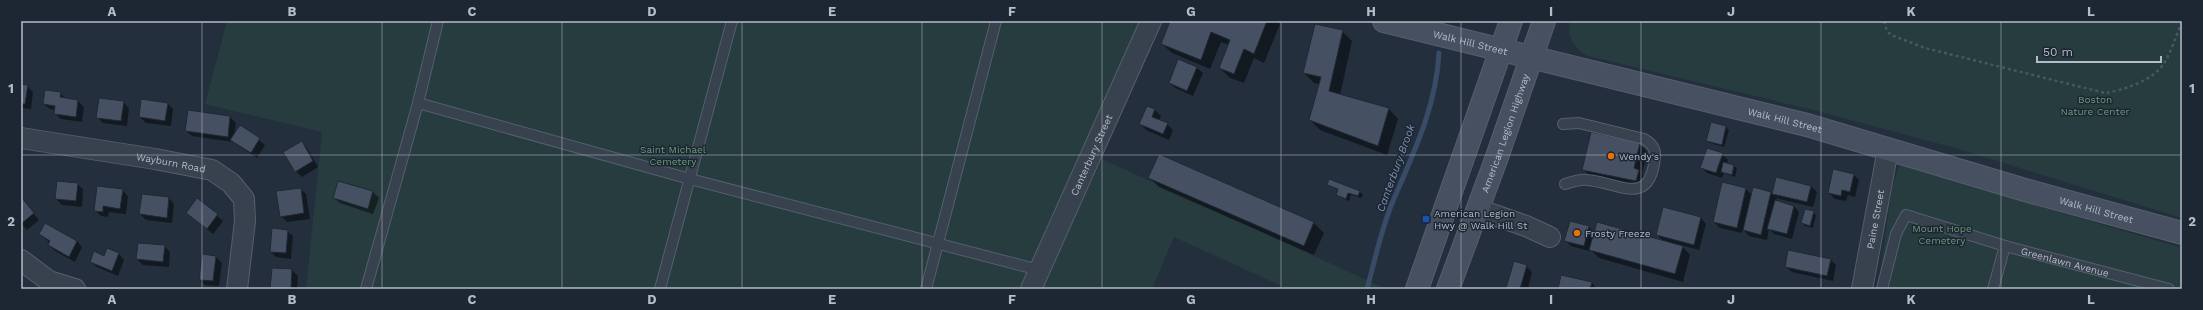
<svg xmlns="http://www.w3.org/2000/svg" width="2203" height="310" viewBox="0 0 2203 310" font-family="'Work Sans',sans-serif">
  <rect width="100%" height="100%" fill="#242f3e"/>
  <path fill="#263c3f" d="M227,21H1140L1021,289H306L322,132L205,104Z
    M1570,21H2182V218L1955,148L1817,111L1588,56C1575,50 1566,37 1570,21Z
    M1102,159L1386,289H1288L1174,237L1152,289H1042Z
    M1899,165L2182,248V289H1878L1892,188Z"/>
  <path fill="#0007" d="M1171,21H1277L1280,24L1264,63L1254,58L1244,83L1230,78L1220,68L1229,45L1221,42L1210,69L1172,53L1162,44Z
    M1342,31L1352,41L1340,95L1389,109L1398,119L1387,155L1320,130L1310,120L1320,84L1314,83L1304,73Z
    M1179,60L1197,68L1203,73L1193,96L1175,88L1170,83Z
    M21,85L27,86L33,92L31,109L21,108Z
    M60,93L66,99L78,101L84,107L82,122L61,119L55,113V110L50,109L44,104Z
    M123,102L129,108L127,126L103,123L97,117Z
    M167,103L173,109L171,126L146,123L140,117Z
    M1148,107L1155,110L1161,116L1159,120L1167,124L1173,130L1169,140L1146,130L1141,124Z
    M230,117L236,123L234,136L240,127L265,145L257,158L233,142L192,136L186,131Z
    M1711,124L1726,127L1729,130L1724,147L1710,143L1707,140Z
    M302,142L307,148L318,167L302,177L296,171Z
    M1639,144L1647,152L1642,174L1646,179L1644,188L1591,177L1583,169Z
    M1722,154L1728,160L1727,164L1737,168L1735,177L1724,173L1722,178L1707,173L1702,168Z
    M1159,155L1314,223L1324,233L1314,255L1159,187L1149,177Z
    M1853,174L1859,180L1855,197L1848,195L1846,201L1835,199L1829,193Z
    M1777,178L1811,186L1817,192L1813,207L1779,199L1777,197L1776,202L1794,206L1799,212L1792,239L1774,234L1769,229L1767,240L1749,236L1743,229L1742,233L1720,228L1714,222L1745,188L1752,195L1771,193L1773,195Z
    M1330,181L1360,192L1363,195L1361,198L1351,195L1349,201L1340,197L1337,194L1339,190L1328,184Z
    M77,184L83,189L82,207L62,205L56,199Z
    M300,189L306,194L310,219L287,222L281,216Z
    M122,190L128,196L126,214L109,212L108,217L101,216L95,210Z
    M373,192L379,198L373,214L340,203L334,198Z
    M169,198L174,204L172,223L146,220L140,214Z
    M197,199L223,221L213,234L187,213Z
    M21,200L39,220L27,230L21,223Z
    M1813,212L1816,215L1813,228L1805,226L1802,223Z
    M1701,218L1706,224L1699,250L1681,245L1690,255L1683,282L1599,258L1590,249L1589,251L1571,246L1565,240L1589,227L1595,234L1664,242L1657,235Z
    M287,231L293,236L291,259L276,257L271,252Z
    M40,234L77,241L82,247L75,262L55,251L49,245L50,243Z
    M164,246L170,252L169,267L143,265L137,259Z
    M108,250L119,254L124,260L118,276L97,267L91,262L105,257Z
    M216,257L222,263L219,286L205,285L200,279Z
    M1830,259L1836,265L1833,281L1792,272L1786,267Z
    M1526,266L1532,272L1528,289H1507Z
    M273,269L292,270L298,276L297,289H271Z
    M1592,283L1597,289H1559Z"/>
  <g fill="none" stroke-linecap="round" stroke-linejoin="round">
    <path stroke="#394c67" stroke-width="5" d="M1367,289C1375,260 1381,229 1393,201C1414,152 1436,107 1439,53"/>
  </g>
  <path fill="#455162" stroke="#1f2835" d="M1170,21H1267L1254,54L1244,49L1234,74L1219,68L1230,40L1211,32L1201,60L1161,44Z
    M1315,24L1343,30L1329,91L1389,108L1378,146L1309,120L1321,77L1303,73Z
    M1178,59L1197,67L1187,91L1169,83Z
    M21,84L28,85L25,104H21Z
    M45,90L61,92L60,97L78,100L76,117L54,114L55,106L43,104Z
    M99,98L124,101L121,121L96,118Z
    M141,99L168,103L165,121L139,117Z
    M1147,106L1155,109L1152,117L1168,123L1163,134L1139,124Z
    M188,110L230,116L228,137L185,131Z
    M1711,122L1726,126L1722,145L1706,141Z
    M240,125L260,138L251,153L230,140Z
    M1591,132L1640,143L1634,168L1639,170L1636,181L1582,170Z
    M302,141L313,161L295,172L283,152Z
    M1707,148L1723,153L1716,173L1700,168Z
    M1159,154L1314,222L1304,246L1148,178Z
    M1723,162L1734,165L1732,175L1721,172Z
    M1833,169L1854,174L1850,192L1842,190L1841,196L1828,193Z
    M1776,177L1811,186L1807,202L1772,194Z
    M1329,179L1360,191L1358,196L1348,193L1346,199L1336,195L1338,189L1327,185Z
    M57,181L78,183L76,201L55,199Z
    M338,181L373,191L368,209L333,198Z
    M1722,182L1746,188L1737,228L1713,222Z
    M97,186L123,189L120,209L103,206V212L94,211Z
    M1753,187L1771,192L1761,235L1743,230Z
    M301,188L304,213L280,217L276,191Z
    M142,194L169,197L167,218L139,214Z
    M22,198L34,213L21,224V199Z
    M197,198L218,214L207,229L186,213Z
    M1775,200L1794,206L1787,234L1767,229Z
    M1663,207L1701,217L1694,245L1656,235Z
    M1805,209L1814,211L1810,226L1801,223Z
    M1570,221L1589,226L1584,246L1564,241Z
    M1597,222L1683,246L1675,274L1589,250Z
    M45,223L77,241L69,257L48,245L50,241L39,234Z
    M272,228L288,230L286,253L270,252Z
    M138,243L165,245L163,262L136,259Z
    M107,248L119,253L112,271L90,262L94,251L104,256Z
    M1788,250L1831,259L1827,276L1785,267Z
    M202,254L216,256L213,281L199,280Z
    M1514,261L1527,265L1520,289H1498L1499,287L1506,288Z
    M272,268L292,269L291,289H270Z
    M1561,275L1592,282L1590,289H1558Z"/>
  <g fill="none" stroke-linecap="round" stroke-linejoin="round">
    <g stroke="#565f6c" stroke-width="12">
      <g id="service">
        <path d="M418,103L690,179L1039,270"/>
        <path d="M1563,124L1579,123L1644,139C1651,143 1656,148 1655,157C1650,209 1618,182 1587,180C1580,179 1572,182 1565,184"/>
        <path d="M366,289L418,103L438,21"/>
        <path d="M660,289L732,21"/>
        <path d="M926,289L996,21"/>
        <path id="s1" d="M1882,289L1896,234L1906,215L2005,246L2169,289"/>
        <path d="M1993,289L2005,246"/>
      </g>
    </g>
    <g stroke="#565f6c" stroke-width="22">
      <g id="minor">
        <path id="s2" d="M21,138L155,159L212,170L231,183L244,199L245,221L237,289"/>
        <path d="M1477,209L1526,226L1550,237"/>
        <path d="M21,260L49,281L75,289"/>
        <path id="s3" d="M1031,289L1151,21"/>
        <path id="s4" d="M1862,289L1888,149"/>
      </g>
    </g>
    <g stroke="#565f6c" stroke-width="24">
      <g id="secondary">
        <path id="s5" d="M1384,21L1807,125L2025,190L2182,233"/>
        <path d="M1417,289L1511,21"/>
        <path id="s6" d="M1448,289L1497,157L1544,21"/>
      </g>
    </g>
    <path stroke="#44595c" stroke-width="2.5" stroke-dasharray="3 3" stroke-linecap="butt" d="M1884,21L1887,31L1891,35L1925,48L2105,93C2124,90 2151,81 2163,65C2171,53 2176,35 2182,22"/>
    <use href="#service" stroke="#38414e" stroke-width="10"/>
    <use href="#minor" stroke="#38414e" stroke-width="20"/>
    <use href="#secondary" stroke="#465061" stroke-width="22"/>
  </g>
  <path fill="none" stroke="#b4bcc9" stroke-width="1" stroke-opacity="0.55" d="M202,21V289M382,21V289M562,21V289M742,21V289M922,21V289M1102,21V289M1281,21V289M1461,21V289M1641,21V289M1821,21V289M2001,21V289M21,155H2182"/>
  <g fill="#e8710a" stroke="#1d2633" stroke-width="1.5">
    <circle cx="1611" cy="156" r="4"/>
    <circle cx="1577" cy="233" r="4"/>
  </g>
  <rect fill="#1a4fb4" stroke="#1d2633" stroke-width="1.5" x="1422" y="215" width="8" height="8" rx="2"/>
  <g text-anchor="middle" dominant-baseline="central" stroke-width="3" stroke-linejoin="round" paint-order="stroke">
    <g font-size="10" fill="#b4bcc9" stroke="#1d2633">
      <text stroke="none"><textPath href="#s5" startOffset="89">Walk Hill Street</textPath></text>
      <text stroke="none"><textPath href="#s5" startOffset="413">Walk Hill Street</textPath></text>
      <text stroke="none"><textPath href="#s6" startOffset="166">American Legion Highway</textPath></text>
      <text stroke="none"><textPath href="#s3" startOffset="147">Canterbury Street</textPath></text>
      <text stroke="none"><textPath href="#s2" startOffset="152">Wayburn Road</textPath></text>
      <text stroke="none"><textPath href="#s5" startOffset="737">Walk Hill Street</textPath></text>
      <text stroke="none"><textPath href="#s4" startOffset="71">Paine Street</textPath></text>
      <text stroke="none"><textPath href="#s1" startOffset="244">Greenlawn Avenue</textPath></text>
    </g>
    <g font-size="10" fill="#6b9a76" stroke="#1d2633">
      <text x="2095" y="99">Boston<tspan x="2095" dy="12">Nature Center</tspan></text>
      <text x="673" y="149">Saint Michael<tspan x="673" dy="12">Cemetery</tspan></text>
      <text x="1942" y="228">Mount Hope<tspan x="1942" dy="12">Cemetery</tspan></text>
    </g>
    <g font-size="10" fill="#b4bcc9" stroke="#1d2633" text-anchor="start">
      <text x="1619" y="156">Wendy's</text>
      <text x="1434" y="213">American Legion<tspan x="1434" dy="12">Hwy @ Walk Hill St</tspan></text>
      <text x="1585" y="233">Frosty Freeze</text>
    </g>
    <g font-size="11" font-style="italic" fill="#7c92b1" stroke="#1d2633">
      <text transform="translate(1396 168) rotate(-70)">Canterbury Brook</text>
    </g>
  </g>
  <rect width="2203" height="310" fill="none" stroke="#1d2633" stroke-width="44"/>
  <path d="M2037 56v6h124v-6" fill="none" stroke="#b4bcc9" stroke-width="2"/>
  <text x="2043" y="56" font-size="12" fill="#b4bcc9" stroke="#1d2633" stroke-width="3" paint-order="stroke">50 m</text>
  <rect x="22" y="22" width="2159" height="266" fill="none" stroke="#b4bcc9" stroke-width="1.5"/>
  <g font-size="13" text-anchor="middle" font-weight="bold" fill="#b4bcc9">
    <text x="112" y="16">A</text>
    <text x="292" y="16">B</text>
    <text x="472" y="16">C</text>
    <text x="652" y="16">D</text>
    <text x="832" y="16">E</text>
    <text x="1012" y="16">F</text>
    <text x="1191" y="16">G</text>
    <text x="1371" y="16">H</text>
    <text x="1551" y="16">I</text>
    <text x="1731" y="16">J</text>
    <text x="1911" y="16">K</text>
    <text x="2091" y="16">L</text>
    <text x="11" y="93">1</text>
    <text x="2192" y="93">1</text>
    <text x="11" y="226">2</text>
    <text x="2192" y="226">2</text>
    <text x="112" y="304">A</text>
    <text x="292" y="304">B</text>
    <text x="472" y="304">C</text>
    <text x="652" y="304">D</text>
    <text x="832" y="304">E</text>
    <text x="1012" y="304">F</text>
    <text x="1191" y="304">G</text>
    <text x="1371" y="304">H</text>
    <text x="1551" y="304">I</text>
    <text x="1731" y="304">J</text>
    <text x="1911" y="304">K</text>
    <text x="2091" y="304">L</text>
  </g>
</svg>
